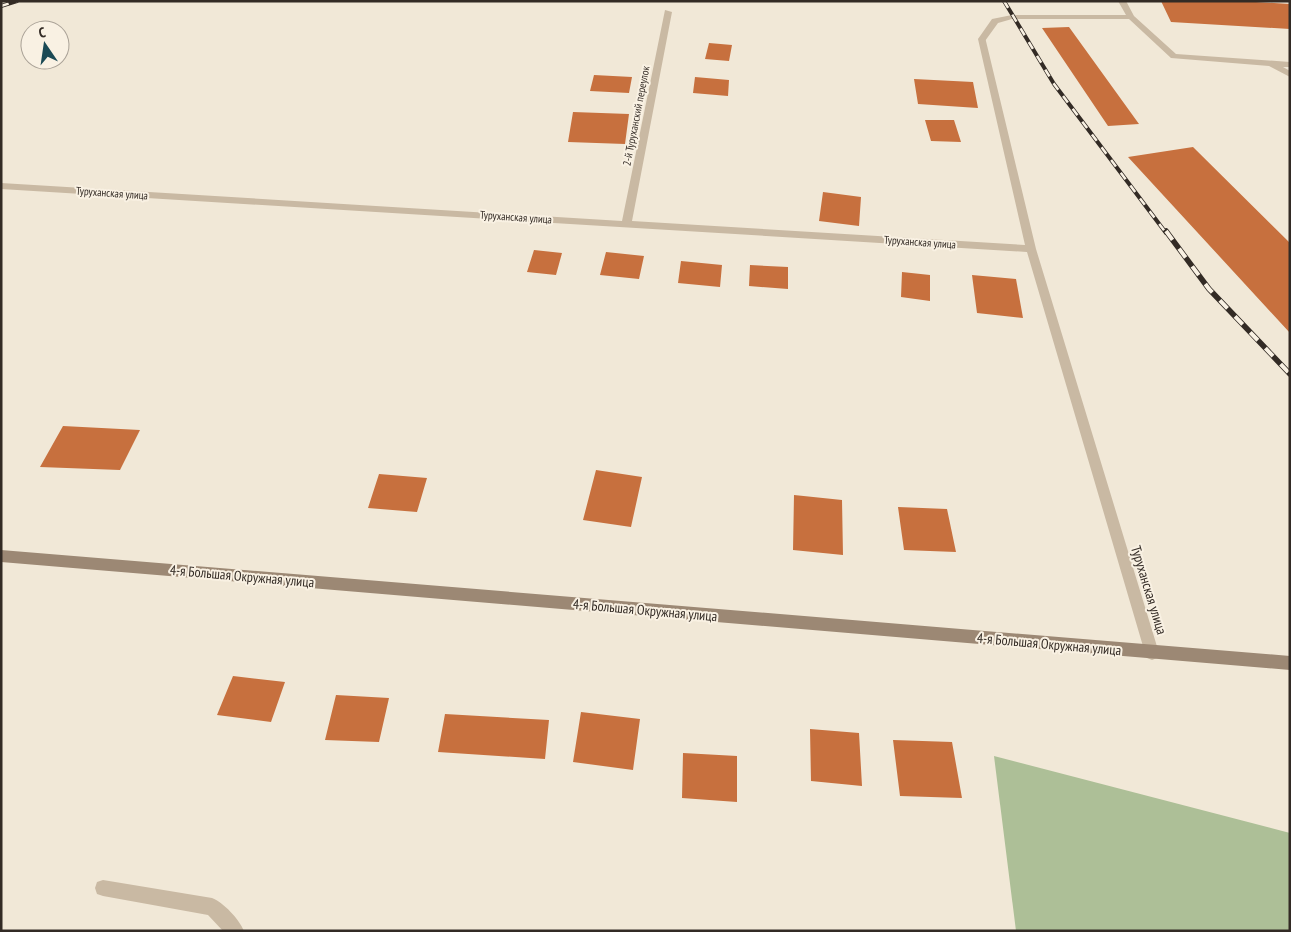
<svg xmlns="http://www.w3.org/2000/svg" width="1291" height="932" viewBox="0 0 1291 932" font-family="'PT Sans Narrow',sans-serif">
  <rect width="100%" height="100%" fill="#f1e8d7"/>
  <path fill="#adbf97" d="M994,756L1290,833V931H1016Z"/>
  <path fill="#c7703e" d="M1161,1H1240L1290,4V29L1171,22Z
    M1069,27L1139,124L1108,126L1042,28Z
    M709,43L732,45L729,61L705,59Z
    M594,75L632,77L629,93L590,91Z
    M695,77L729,80L728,96L693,93Z
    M914,79L973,82L978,108L918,104Z
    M573,112L629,114L625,144L568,142Z
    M925,120H954L961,142L931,141Z
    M1193,147L1290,243V333L1128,157Z
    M823,192L861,197L859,226L819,221Z
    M534,250L562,253L556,275L527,272Z
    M606,252L644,256L639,279L600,275Z
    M681,261L722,265L720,287L678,283Z
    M750,265L788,267V289L749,286Z
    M902,272L930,275V301L901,297Z
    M972,275L1016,279L1023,318L977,313Z
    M63,426L140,430L120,470L40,467Z
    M596,470L642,477L631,527L583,520Z
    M379,474L427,478L417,512L368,508Z
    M794,495L842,500L843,555L793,550Z
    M898,507L947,509L956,552L904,550Z
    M233,676L285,682L271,722L217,715Z
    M336,695L389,698L379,742L325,740Z
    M581,712L640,719L633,770L573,762Z
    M445,714L549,720L545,759L438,752Z
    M810,729L859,733L862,786L811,781Z
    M893,740L952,742L962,798L900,796Z
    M683,753L737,756V802L682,798Z"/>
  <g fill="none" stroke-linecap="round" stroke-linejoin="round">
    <path fill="#c9b9a3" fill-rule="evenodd" d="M1118,1H1126L1134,16L1176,54L1290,62V67H1283L1290,71V77L1269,66L1171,58L1129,19H1012L998,23L985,41L978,39L992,19L1012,15H1126Z
      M103,880L212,898C224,903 239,919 244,931H223L208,915L103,896L97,894L95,888L97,882Z"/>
    <path fill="#c9b9a3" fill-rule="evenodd" d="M665,10L672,12L632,221L1025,245L978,39L985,37L1036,249L1159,653L1157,658L1152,660L1147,658L1145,653L1027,252L1,189V183L622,221Z"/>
    <path fill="#9c8874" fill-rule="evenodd" d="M1,550L1290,656V670L1,562Z"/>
    <g stroke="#332b25" stroke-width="4">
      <path id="rail-far1" d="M1004,1L1054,84L1166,233
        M1,6L17,1"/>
    </g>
    <g stroke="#332b25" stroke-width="5.5">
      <path id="rail" d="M1166,231L1209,289L1290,374"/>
    </g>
    <use href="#rail-far1" stroke="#f9f1e3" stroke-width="2.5" stroke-dasharray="8" stroke-linecap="butt"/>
    <use href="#rail" stroke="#f9f1e3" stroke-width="4" stroke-dasharray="11" stroke-linecap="butt"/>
  </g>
  <g text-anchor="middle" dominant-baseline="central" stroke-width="4" stroke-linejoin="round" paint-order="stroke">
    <g font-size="11" fill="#332b25" stroke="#f9f1e3">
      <text transform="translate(636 116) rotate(-79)">2-й Туруханский переулок</text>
      <text transform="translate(112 193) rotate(4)">Туруханская улица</text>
      <text transform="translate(516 217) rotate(4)">Туруханская улица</text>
      <text transform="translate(920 242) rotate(4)">Туруханская улица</text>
    </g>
    <g font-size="14" fill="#332b25" stroke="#f9f1e3">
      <text transform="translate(242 576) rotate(5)">4-я Большая Окружная улица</text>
      <text transform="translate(1149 590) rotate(73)">Туруханская улица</text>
      <text transform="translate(645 610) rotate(5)">4-я Большая Окружная улица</text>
      <text transform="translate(1049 644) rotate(5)">4-я Большая Окружная улица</text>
    </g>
  </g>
  <rect width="1291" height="932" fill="none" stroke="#332b25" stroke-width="5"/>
  <g transform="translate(45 45) rotate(347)"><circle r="24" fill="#f9f1e3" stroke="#aaa297"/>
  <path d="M0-4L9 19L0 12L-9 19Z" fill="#1b4a55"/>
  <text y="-8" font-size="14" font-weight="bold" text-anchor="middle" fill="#332b25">С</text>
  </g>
</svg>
